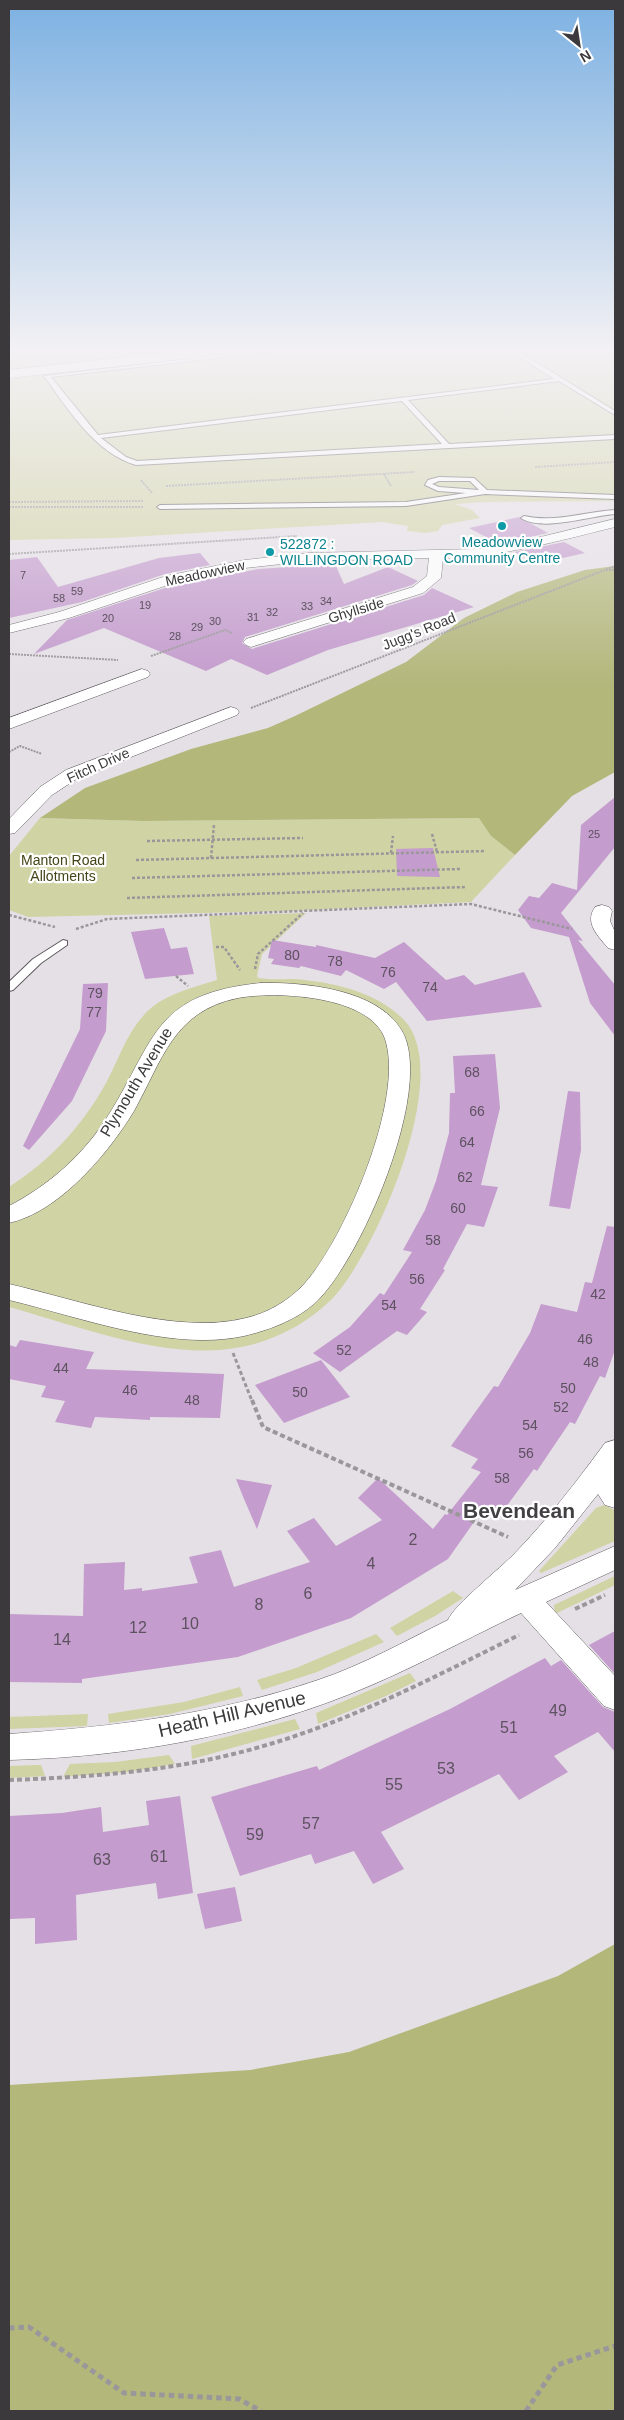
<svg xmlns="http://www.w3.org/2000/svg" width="624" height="2420" viewBox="0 0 624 2420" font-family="Arial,sans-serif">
  <rect width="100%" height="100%" fill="#e5e0e6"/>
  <path fill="#d0d3a3" d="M9,348H224L9,372Z
    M275,348H615V501L484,502L455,504L472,510L480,518L442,525L438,531L426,533L407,531L408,526L382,522L113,538L9,540V378Z
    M40,818L143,821L480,818L491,836L515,855L471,902L287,911L28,917L9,910V856Z
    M306,913L262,954L257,976L258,978C270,980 283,979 294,979C333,982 378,992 405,1021C454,1075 375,1254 332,1299C308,1323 274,1341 241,1347C169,1362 78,1326 9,1307V1187C51,1160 82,1126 106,1083C120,1057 128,1028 151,1008C169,993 195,987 217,980L209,916Z
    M604,1505L615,1510V1541L541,1573L539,1571L596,1508Z
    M615,1576V1585L555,1614L554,1605Z
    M453,1591L463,1598L435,1616L397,1636L390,1628Z
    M376,1634L384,1642L317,1672L262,1690L257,1680L296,1668Z
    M410,1673L416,1681L386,1696L318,1724L316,1713Z
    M240,1687L243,1696L170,1714L109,1723L108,1714L184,1702Z
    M88,1714L87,1726L9,1729V1717Z
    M295,1719L300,1729L192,1759L191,1746Z
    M169,1755L175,1764L128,1772L63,1777L70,1764L115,1762Z
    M37,1765H41L45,1776L9,1778V1766Z"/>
  <path fill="#b3b77a" d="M615,566V772L572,796L515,855L491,836L479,818L143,821L40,818L85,788L191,749L268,728L295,716L406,662L464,618L517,592L585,570Z
    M615,1944V2411H9V2085L250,2070L349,2052L558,1976Z"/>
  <path fill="#c49ccd" d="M519,517L548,533L499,544L469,528Z
    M564,542L585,553L536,564L515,552Z
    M200,553L210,565L165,574L82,602L9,618V560L37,557L58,587L159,558Z
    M335,564L344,584L388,567L418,581L412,585L245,637L242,643L252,649L424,595L432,588L474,607L328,650L267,675L231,659L206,671L104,628L34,654L67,620L174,585L258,569Z
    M615,797V847L561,913L583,941L578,940L615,985V1036L590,1003L569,937L531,928L518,910L529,896L539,898L552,883L577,890L581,825Z
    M433,848L440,877L397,876L396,849Z
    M164,928L171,949L187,947L194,974L145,979L131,932Z
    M272,940L316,947V945L375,958L404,942L446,980L464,975L475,985L524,972L542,1007L427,1021L396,982L384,989L346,970L341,976L301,966L299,968L271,964L274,959L268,958Z
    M108,983L106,1031L72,1101L29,1150L23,1146L80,1029L83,984Z
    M495,1054L500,1108L481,1185L498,1187L484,1227L467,1224L443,1269L445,1270L420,1309L427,1312L407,1335L397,1331L340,1372L313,1353L350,1327L380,1293L384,1295L412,1252L403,1250L425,1210L436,1181L449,1133L450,1093H455L453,1056Z
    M568,1091L580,1092L581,1150L570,1209L549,1206Z
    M607,1226L615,1227V1350L605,1378L600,1376L575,1424L570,1422L537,1471L534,1469L497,1519L481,1512L448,1559L351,1618L238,1657L82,1679V1683L9,1682V1614L83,1616L84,1564L125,1562L124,1590L142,1588V1591L198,1583L189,1557L221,1550L234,1587L310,1562L287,1531L314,1518L336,1546L382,1520L358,1498L378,1478L433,1529L445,1514L447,1515L481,1472L471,1468L478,1459L451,1446L494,1386L498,1387L530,1333L541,1304L577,1312L585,1282L592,1283Z
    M20,1340L94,1352L86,1369L224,1374L220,1418L150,1417V1420L95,1417L91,1428L55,1422L65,1401L41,1397L46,1386L9,1379V1345L16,1347Z
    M321,1360L350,1397L284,1423L255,1385Z
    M236,1479L272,1485L257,1529L244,1499Z
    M615,1631V1674L589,1645Z
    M545,1658L551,1666L561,1660L603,1707L615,1712V1752L598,1732L554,1756L568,1772L519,1800L499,1774L381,1832L404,1869L373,1884L354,1851L315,1864L311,1854L240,1876L211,1797L317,1766L319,1770L450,1709Z
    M180,1796L193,1893L158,1899L156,1883L76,1895L77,1940L35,1944V1918L9,1919V1816L62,1813L101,1807L103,1832L149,1825L146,1801Z
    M235,1887L242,1921L205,1929L197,1894Z"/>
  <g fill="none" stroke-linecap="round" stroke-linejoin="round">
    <g stroke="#5d595e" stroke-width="2">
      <path id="lane" d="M282,348H304L51,377L98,435L554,379L506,348H513L615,411V415L559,381L408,400L449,444L615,435V439L136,465C95,453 68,409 44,376ZM402,401L442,444L137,461L126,457L101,438Z
        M439,477L474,478L487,490L615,495V499L485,494L406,506L160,509L157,507L160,505L406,502L466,493L438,491L425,485L428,480ZM439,481H470L479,490L439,487L432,484Z
        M615,510V514C589,516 543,532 521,518L524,516C555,523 584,512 615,510Z
        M63,940L67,941V945L41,963L13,990L9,991V982L33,959Z"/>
    </g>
    <g stroke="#5d595e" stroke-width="1">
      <path id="street" d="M615,519V527C558,541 502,557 443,558L441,578L423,593L251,647L246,645L243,642L246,639L413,587L427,576L429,558L309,561L245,568L174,583L69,618L9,633V625L59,612L166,576L245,560L309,553L477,549L520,542Z
        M142,669L148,671L150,674L148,677L9,729V718Z
        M231,707L237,709L239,712L237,715L78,778L52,795L15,833L9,834V819L40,787L66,770Z
        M602,905L609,907L612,911L610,921L615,932V950L608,948C598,936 584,923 595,907Z
        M261,983C304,982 378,989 402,1031C435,1088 360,1263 314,1304C294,1321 269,1330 244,1336C172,1352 80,1317 9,1300V1284C79,1300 176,1336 246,1318C268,1313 290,1300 305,1283C345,1238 405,1098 385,1039C370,995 275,991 238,998C173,1011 162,1061 134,1111C108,1154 59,1212 9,1223V1206C47,1186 80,1158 104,1122C156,1043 149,994 261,983Z
        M615,1440V1508L605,1505L598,1494L555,1548L515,1590L615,1546V1570L546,1602L615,1676V1710L604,1706L521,1613C464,1640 408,1671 350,1694C242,1737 124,1757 9,1760V1734C113,1727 218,1714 318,1680C363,1665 405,1641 448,1620C454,1605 501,1568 515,1553C548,1519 577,1481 605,1443Z"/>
    </g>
    <g stroke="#5d595e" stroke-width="1">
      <path id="secondary" d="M207,348H251L245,352L9,378V370Z"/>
    </g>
    <path stroke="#9a979b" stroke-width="2" stroke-dasharray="2 1" stroke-linecap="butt" d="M9,351L32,348
      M535,467L615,462
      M384,474L391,486
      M141,480L152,493
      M166,486L415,472
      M9,502L143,501
      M9,507H143
      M9,554L297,536
      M606,570H615
      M9,654L118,660
      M151,656L225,630L232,633
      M251,708L615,566
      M9,752L20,746L42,754"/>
    <path stroke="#9a979b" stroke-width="2.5" stroke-dasharray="3 2" stroke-linecap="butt" d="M432,834L437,852
      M147,841L303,838
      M391,853L393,836
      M211,858L214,825
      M136,860L486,851
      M132,878L460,869
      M127,898L466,887
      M9,915L55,927
      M76,929L107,919L471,904L572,929
      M216,947H224L240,970
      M255,969L258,954L303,913
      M176,976L188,986"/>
    <path stroke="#9a979b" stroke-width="3" stroke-dasharray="4 2.5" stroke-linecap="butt" d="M233,1353L252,1401"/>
    <path stroke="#9a979b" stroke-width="4" stroke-dasharray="5 3" stroke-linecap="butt" d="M252,1400L263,1427L508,1537
      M575,1609L605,1595
      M9,1780C97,1777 185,1770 270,1744C357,1718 438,1675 519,1635"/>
    <path stroke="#9a979b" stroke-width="5" stroke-dasharray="5.5 4" stroke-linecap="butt" d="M9,2328L29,2327L124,2393L239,2399L261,2411
      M526,2411L557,2365L615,2346"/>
    <use href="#lane" fill="#fff" fill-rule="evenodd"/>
    <use href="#street" fill="#fff" fill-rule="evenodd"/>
    <use href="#secondary" fill="#fff" fill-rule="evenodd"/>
  </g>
  <linearGradient id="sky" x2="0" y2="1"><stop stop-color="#7db1e2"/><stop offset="0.51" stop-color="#f3f1f4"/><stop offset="1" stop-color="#f3f1f4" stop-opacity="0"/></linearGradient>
  <rect width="624" height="687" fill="url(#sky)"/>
  <g fill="#0f9aa8" stroke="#fff" stroke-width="2">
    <circle cx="502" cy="526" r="5"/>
    <circle cx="270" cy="552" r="5"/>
  </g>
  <g text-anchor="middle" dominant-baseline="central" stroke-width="4.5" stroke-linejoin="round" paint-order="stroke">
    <g font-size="11" fill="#5d5260">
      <text x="23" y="575">7</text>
      <text x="77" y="591">59</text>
      <text x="59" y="598">58</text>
      <text x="326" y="601">34</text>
      <text x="145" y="605">19</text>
      <text x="307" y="606">33</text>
      <text x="272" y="612">32</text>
      <text x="253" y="617">31</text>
      <text x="108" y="618">20</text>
      <text x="215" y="621">30</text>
      <text x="197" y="627">29</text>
      <text x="175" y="636">28</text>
      <text x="594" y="834">25</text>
    </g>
    <g font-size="14" fill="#0d838f" stroke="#fff">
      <text x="502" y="542">Meadowview<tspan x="502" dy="16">Community Centre</tspan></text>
      <text x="280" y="544" text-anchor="start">522872 :<tspan x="280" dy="16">WILLINGDON ROAD</tspan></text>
    </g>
    <g font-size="14" fill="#3b393b" stroke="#fff">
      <text transform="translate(205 573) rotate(-12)">Meadowview</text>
      <text transform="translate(356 610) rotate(-17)">Ghyllside</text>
      <text transform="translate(419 631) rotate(-22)">Jugg's Road</text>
      <text transform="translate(98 765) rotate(-24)">Fitch Drive</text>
    </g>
    <g font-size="14" fill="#444517" stroke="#fff">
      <text x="63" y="860">Manton Road<tspan x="63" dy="16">Allotments</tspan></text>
    </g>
    <g font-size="14" fill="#5d5260">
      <text x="292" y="955">80</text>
      <text x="335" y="961">78</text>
      <text x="388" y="972">76</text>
      <text x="430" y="987">74</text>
      <text x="95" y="993">79</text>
      <text x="94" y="1012">77</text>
      <text x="472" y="1072">68</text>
      <text x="477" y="1111">66</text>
      <text x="467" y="1142">64</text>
      <text x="465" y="1177">62</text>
      <text x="458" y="1208">60</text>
      <text x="433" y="1240">58</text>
      <text x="417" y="1279">56</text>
      <text x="598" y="1294">42</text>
      <text x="389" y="1305">54</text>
      <text x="585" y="1339">46</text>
      <text x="344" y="1350">52</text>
      <text x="591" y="1362">48</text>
      <text x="61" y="1368">44</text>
      <text x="568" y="1388">50</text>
      <text x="130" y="1390">46</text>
      <text x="300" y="1392">50</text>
      <text x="192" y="1400">48</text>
      <text x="561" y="1407">52</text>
      <text x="530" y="1425">54</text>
      <text x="526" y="1453">56</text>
      <text x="502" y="1478">58</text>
    </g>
    <g font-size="16" fill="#3b393b" stroke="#fff">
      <text transform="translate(136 1082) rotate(-59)">Plymouth Avenue</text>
    </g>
    <g font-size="16" fill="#5d5260">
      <text x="413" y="1539">2</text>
      <text x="371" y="1563">4</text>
      <text x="308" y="1593">6</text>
      <text x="259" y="1604">8</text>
      <text x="190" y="1623">10</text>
      <text x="138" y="1627">12</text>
      <text x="62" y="1639">14</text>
      <text x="558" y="1710">49</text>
      <text x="509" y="1727">51</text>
      <text x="446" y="1768">53</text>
      <text x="394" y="1784">55</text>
      <text x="311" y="1823">57</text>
      <text x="255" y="1834">59</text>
      <text x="159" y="1856">61</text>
      <text x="102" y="1859">63</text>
    </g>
    <g font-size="19" fill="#3b393b" stroke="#fff">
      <text transform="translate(232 1714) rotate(-13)">Heath Hill Avenue</text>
    </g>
    <g font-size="21" font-weight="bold" fill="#434044" stroke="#fff">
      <text x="519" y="1510">Bevendean</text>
    </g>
  </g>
  <rect width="624" height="2420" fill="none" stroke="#3b393b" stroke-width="20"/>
  <g transform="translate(579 45) rotate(150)" stroke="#ffffff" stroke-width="4" paint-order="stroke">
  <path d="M0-4L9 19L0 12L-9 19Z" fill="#3b393b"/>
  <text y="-8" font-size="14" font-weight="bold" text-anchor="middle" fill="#3b393b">N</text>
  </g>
</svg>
